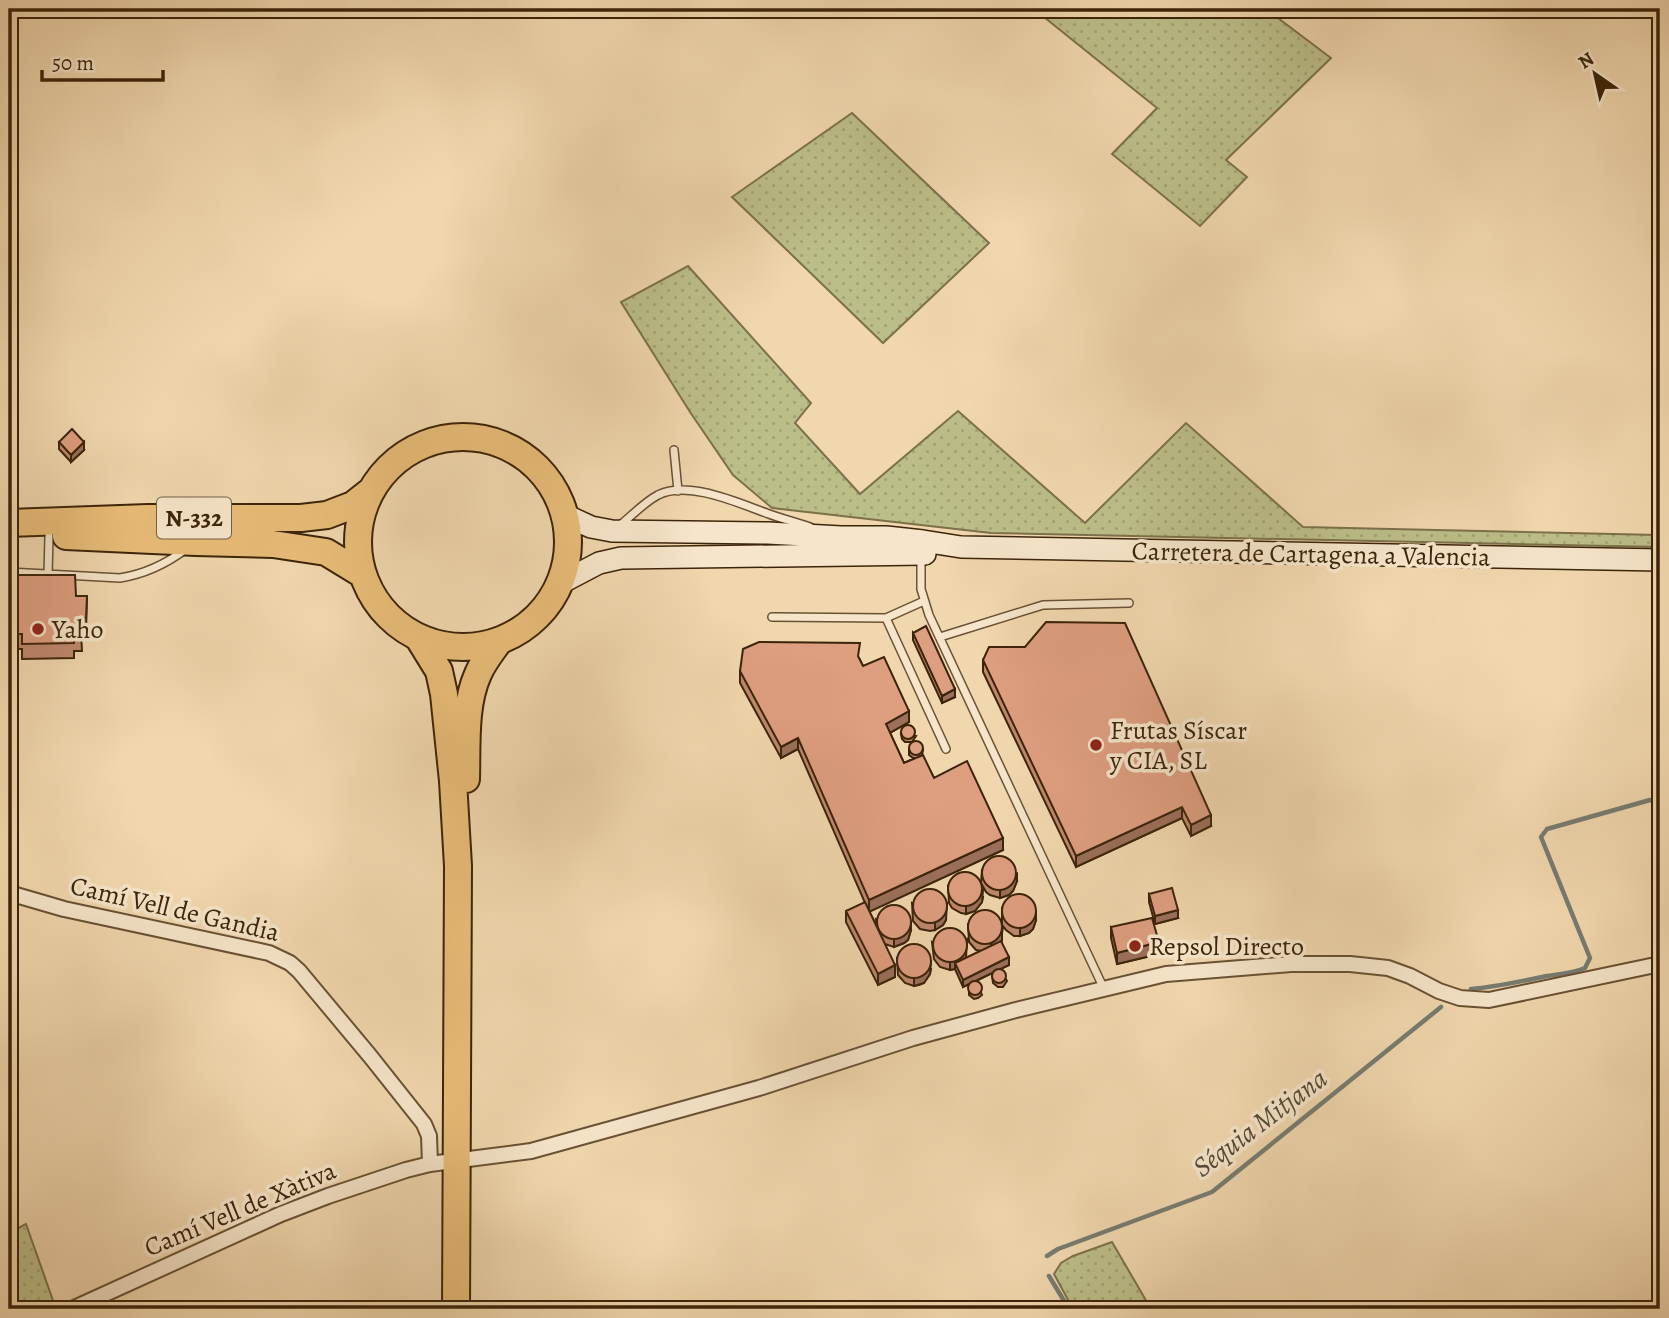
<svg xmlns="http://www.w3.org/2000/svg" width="1669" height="1318" viewBox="0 0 1669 1318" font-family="Alegreya,serif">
  <defs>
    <pattern id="grass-dots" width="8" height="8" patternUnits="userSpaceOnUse" patternTransform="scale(1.75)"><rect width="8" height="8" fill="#bcbe89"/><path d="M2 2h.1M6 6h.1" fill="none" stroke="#a2a375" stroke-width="1.8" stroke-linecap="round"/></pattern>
  </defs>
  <rect width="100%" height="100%" fill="#f1d7ae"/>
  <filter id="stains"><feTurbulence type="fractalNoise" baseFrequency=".00286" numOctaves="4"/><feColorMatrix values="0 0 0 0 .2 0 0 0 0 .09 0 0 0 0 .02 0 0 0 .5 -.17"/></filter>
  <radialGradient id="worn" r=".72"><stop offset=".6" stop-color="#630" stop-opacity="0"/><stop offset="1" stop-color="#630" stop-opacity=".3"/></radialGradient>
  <path fill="url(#grass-dots)" stroke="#7c714a" stroke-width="2" d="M1034,9H1266L1331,58L1226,160L1247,177L1200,226L1112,154L1157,108Z
    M852,113L989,243L883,343L732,197Z
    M688,266L811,403L795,423L860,494L958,411L1085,523L1186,423L1303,527L1658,535L1660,534V547L991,533L772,508L733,475L690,412L621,302Z
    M26,1224L56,1309H9V1233Z
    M1112,1242L1151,1309H1073L1054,1274L1061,1263L1073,1256Z"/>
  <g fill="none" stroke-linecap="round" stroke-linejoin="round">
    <path stroke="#777c71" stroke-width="4.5" d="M1471,989C1497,987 1522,981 1547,976C1560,974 1573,973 1585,968L1590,958L1541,837L1547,829L1650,800L1660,802
      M1047,1256L1058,1249L1212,1192L1441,1007
      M1049,1276L1066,1304L1067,1309"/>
    <g stroke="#695133" stroke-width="10">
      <path id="lane" d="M674,450L678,491
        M619,526C632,516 643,503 658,495C689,480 738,503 769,514C782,519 797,522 810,527
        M921,557V589L929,615L1104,989
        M9,572L120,578C145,574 166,564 186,549
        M48,575L49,536
        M772,617L886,618L924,601
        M886,618L946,749
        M940,637L1043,605L1129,603"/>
    </g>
    <g stroke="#695133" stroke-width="18">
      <path id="street" d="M9,893L64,909L269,953L290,963L299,971L370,1056L424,1124L429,1136L430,1164
        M72,1309L281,1214L328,1196L406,1170L430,1164L531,1151L759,1088L913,1038L1016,1010L1166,974L1291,964H1350L1388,968L1410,976L1439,991L1460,998L1489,1000L1660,964"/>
    </g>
    <g stroke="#3c240a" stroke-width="24">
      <path id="secondary" d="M565,515L591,527L612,531L768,533L841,537H886L923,541L961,547L1660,560
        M559,584L599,563L621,558L925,554"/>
    </g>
    <g stroke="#3c240a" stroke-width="30">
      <path id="highway" d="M358 542a105 105 0 1 1 210 0a105 105 0 1 1-210 0Z
        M9,523L148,518H301L327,515L353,505L372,490
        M66,536L196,542L273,544L326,552L362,574
        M418,637L439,671L444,694L453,781L458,866L456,1309
        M466,779C467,745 464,705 478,674C483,662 492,651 499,641"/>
    </g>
    <use href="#lane" stroke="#f6e5ca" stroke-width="7"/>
    <use href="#street" stroke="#f6e5ca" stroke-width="14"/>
    <use href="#secondary" stroke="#f6e5ca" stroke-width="21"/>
    <use href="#highway" stroke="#e8bc77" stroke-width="26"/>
  </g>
  <path fill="#bf886e" stroke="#3c240a" stroke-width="2" d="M59,442L84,450L71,462L59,449Z
    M76,596H87L86,632L81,633L82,651H74V658L22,659V649H15V637H9V609Z
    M913,633L955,697L942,703L913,640Z
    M859,658L863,666L909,722L890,733L904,763L915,758H913L909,755V749L923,750L922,755L934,778L1003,850L869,911L877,927L876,919L911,930L908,940L904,943L894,947L885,944L895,977L878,985L846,922V911L866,905L798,749L781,758L740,683V671Z
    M983,660L1211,826L1191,836L1182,818L1076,867L983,672Z
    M901,734L916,736L912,742H905L902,739Z
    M982,870L1017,881L1013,891L1009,895L1000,898L990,895L986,892L981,883Z
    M948,886L983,897L982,902L975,911L966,914L961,913L952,908L949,903Z
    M1149,894L1178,918L1155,924L1149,902Z
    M912,903L946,920L943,925L935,930L930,931L920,929L913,921Z
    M1002,908L1036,920L1033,929L1029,933L1020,936H1014L1006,930L1003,926L1001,942L1009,965L1000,969L1007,981L1003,987H998L993,983L992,975L994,972L976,981L982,995L978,998L974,999L969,995V984L963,987L955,969L950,970L940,967L934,959L932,942L966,958L981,951L976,950L969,942L968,924L1002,923Z
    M1111,927L1159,954L1117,964L1111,938Z
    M897,958L931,969L930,974L924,983L919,985L914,986L905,983L898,975Z"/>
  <path fill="#9b6f5a" stroke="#3c240a" stroke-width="2" d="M84,442V450L71,462V455Z
    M955,689V697L942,703V696Z
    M909,711V722L886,735V724Z
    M798,738V749L781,758V747Z
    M1182,807V818L1076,867V856Z
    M1211,815V826L1191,836V825Z
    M1003,838V850L869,912V900Z
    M1017,874V881L1013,891L1009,895L1000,898V890Z
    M983,890L982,902L975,911L966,914V906Z
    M947,902L946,920L943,925L935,930V923Z
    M1178,910V918L1155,924V916Z
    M1036,912V920L1033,929L1029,933L1020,936V929Z
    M911,923V930L908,940L904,943L894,947V939Z
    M1002,923V941L999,945L991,951V944Z
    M967,940L966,958L955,963V969L950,970V962Z
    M1159,942V954L1117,964V953Z
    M1009,957V965L963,987V980Z
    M931,962L930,974L924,983L914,986V978Z
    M895,965V977L878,985V974Z"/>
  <path fill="#de9e80" stroke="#3c240a" stroke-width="2" d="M72,429L84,442L71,455L59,442Z
    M16,575H75L76,596H87L86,618L81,619L82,636L74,637V643L22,644V634H15V622H9V609L15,608Z
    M1046,622L1125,623L1211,815L1191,825L1182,807L1076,856L983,660L989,647H1025Z
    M926,626L955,689L942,696L913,633Z
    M759,642L860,643L858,656L863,666L884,657L909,711L886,724L904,763L923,755L934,778L967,761L1003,838L869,900L798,738L781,747L740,671L743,649Z
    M901 732a7 7 0 1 1 14 0a7 7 0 1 1-14 0Z
    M909 748a7 7 0 1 1 14 0a7 7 0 1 1-14 0Z
    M982 873a17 17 0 1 1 34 0a17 17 0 1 1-34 0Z
    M948 889a17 17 0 1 1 34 0a17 17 0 1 1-34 0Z
    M1172,888L1178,910L1155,916L1149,894Z
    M913 906a17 17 0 1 1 34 0a17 17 0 1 1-34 0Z
    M1002 911a17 17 0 1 1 34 0a17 17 0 1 1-34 0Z
    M865,902L895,965L878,974L846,911Z
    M877 922a17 17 0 1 1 34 0a17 17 0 1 1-34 0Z
    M968 927a17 17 0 1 1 34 0a17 17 0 1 1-34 0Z
    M1152,918L1159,942L1117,953L1111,927Z
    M933 945a17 17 0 1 1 34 0a17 17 0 1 1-34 0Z
    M1001,941L1009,957L963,980L955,963Z
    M897 961a17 17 0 1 1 34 0a17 17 0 1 1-34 0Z
    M992 976a7 7 0 1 1 14 0a7 7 0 1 1-14 0Z
    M968 988a7 7 0 1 1 14 0a7 7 0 1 1-14 0Z"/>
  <g fill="#8f2418" stroke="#f6e5ca" stroke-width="2.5">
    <circle cx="38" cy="629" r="7"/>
    <circle cx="1096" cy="745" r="7"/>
    <circle cx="1135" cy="946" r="7"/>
  </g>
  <g text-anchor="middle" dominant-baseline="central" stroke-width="7" stroke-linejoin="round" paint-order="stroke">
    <rect fill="#f6e5ca" stroke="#745e44" stroke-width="2" x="157" y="497.5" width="74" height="41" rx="5"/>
    <g font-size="24" font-weight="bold" fill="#3c240a">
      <text x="194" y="518">N-332</text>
    </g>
    <g font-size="26" fill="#3c240a" stroke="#f6e5ca">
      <text transform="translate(1311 554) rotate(1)">Carretera de Cartagena a Valencia</text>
      <text transform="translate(175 909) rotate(13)">Camí Vell de Gandia</text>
      <text transform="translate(240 1209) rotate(-23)">Camí Vell de Xàtiva</text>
    </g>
    <g font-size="26" fill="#3c240a" stroke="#f6e5ca" text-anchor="start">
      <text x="52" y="629">Yaho</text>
      <text x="1110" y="730">Frutas Síscar<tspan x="1110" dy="30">y CIA, SL</tspan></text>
      <text x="1149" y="946">Repsol Directo</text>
    </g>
    <g font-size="28" font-style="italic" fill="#544935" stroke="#f6e5ca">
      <text transform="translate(1260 1123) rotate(-37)">Séquia Mitjana</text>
    </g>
  </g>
  <rect width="1669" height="1318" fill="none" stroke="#f1d7ae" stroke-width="35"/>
  <rect x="10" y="10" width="1648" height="1297" fill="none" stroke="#3c240a" stroke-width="3.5"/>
  <rect x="18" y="18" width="1634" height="1283" fill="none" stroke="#3c240a" stroke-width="2"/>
  <g transform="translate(1595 74) rotate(326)" stroke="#f6e5ca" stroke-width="5" paint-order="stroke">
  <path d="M0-5L12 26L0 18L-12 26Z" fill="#3c240a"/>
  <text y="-10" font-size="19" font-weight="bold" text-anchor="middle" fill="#3c240a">N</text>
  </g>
  <path d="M42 70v10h121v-10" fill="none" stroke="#3c240a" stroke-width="3.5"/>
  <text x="52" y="70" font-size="21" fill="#3c240a" stroke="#f6e5ca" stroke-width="5" paint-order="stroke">50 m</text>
  <rect width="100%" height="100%" filter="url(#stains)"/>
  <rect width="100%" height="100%" fill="url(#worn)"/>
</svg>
